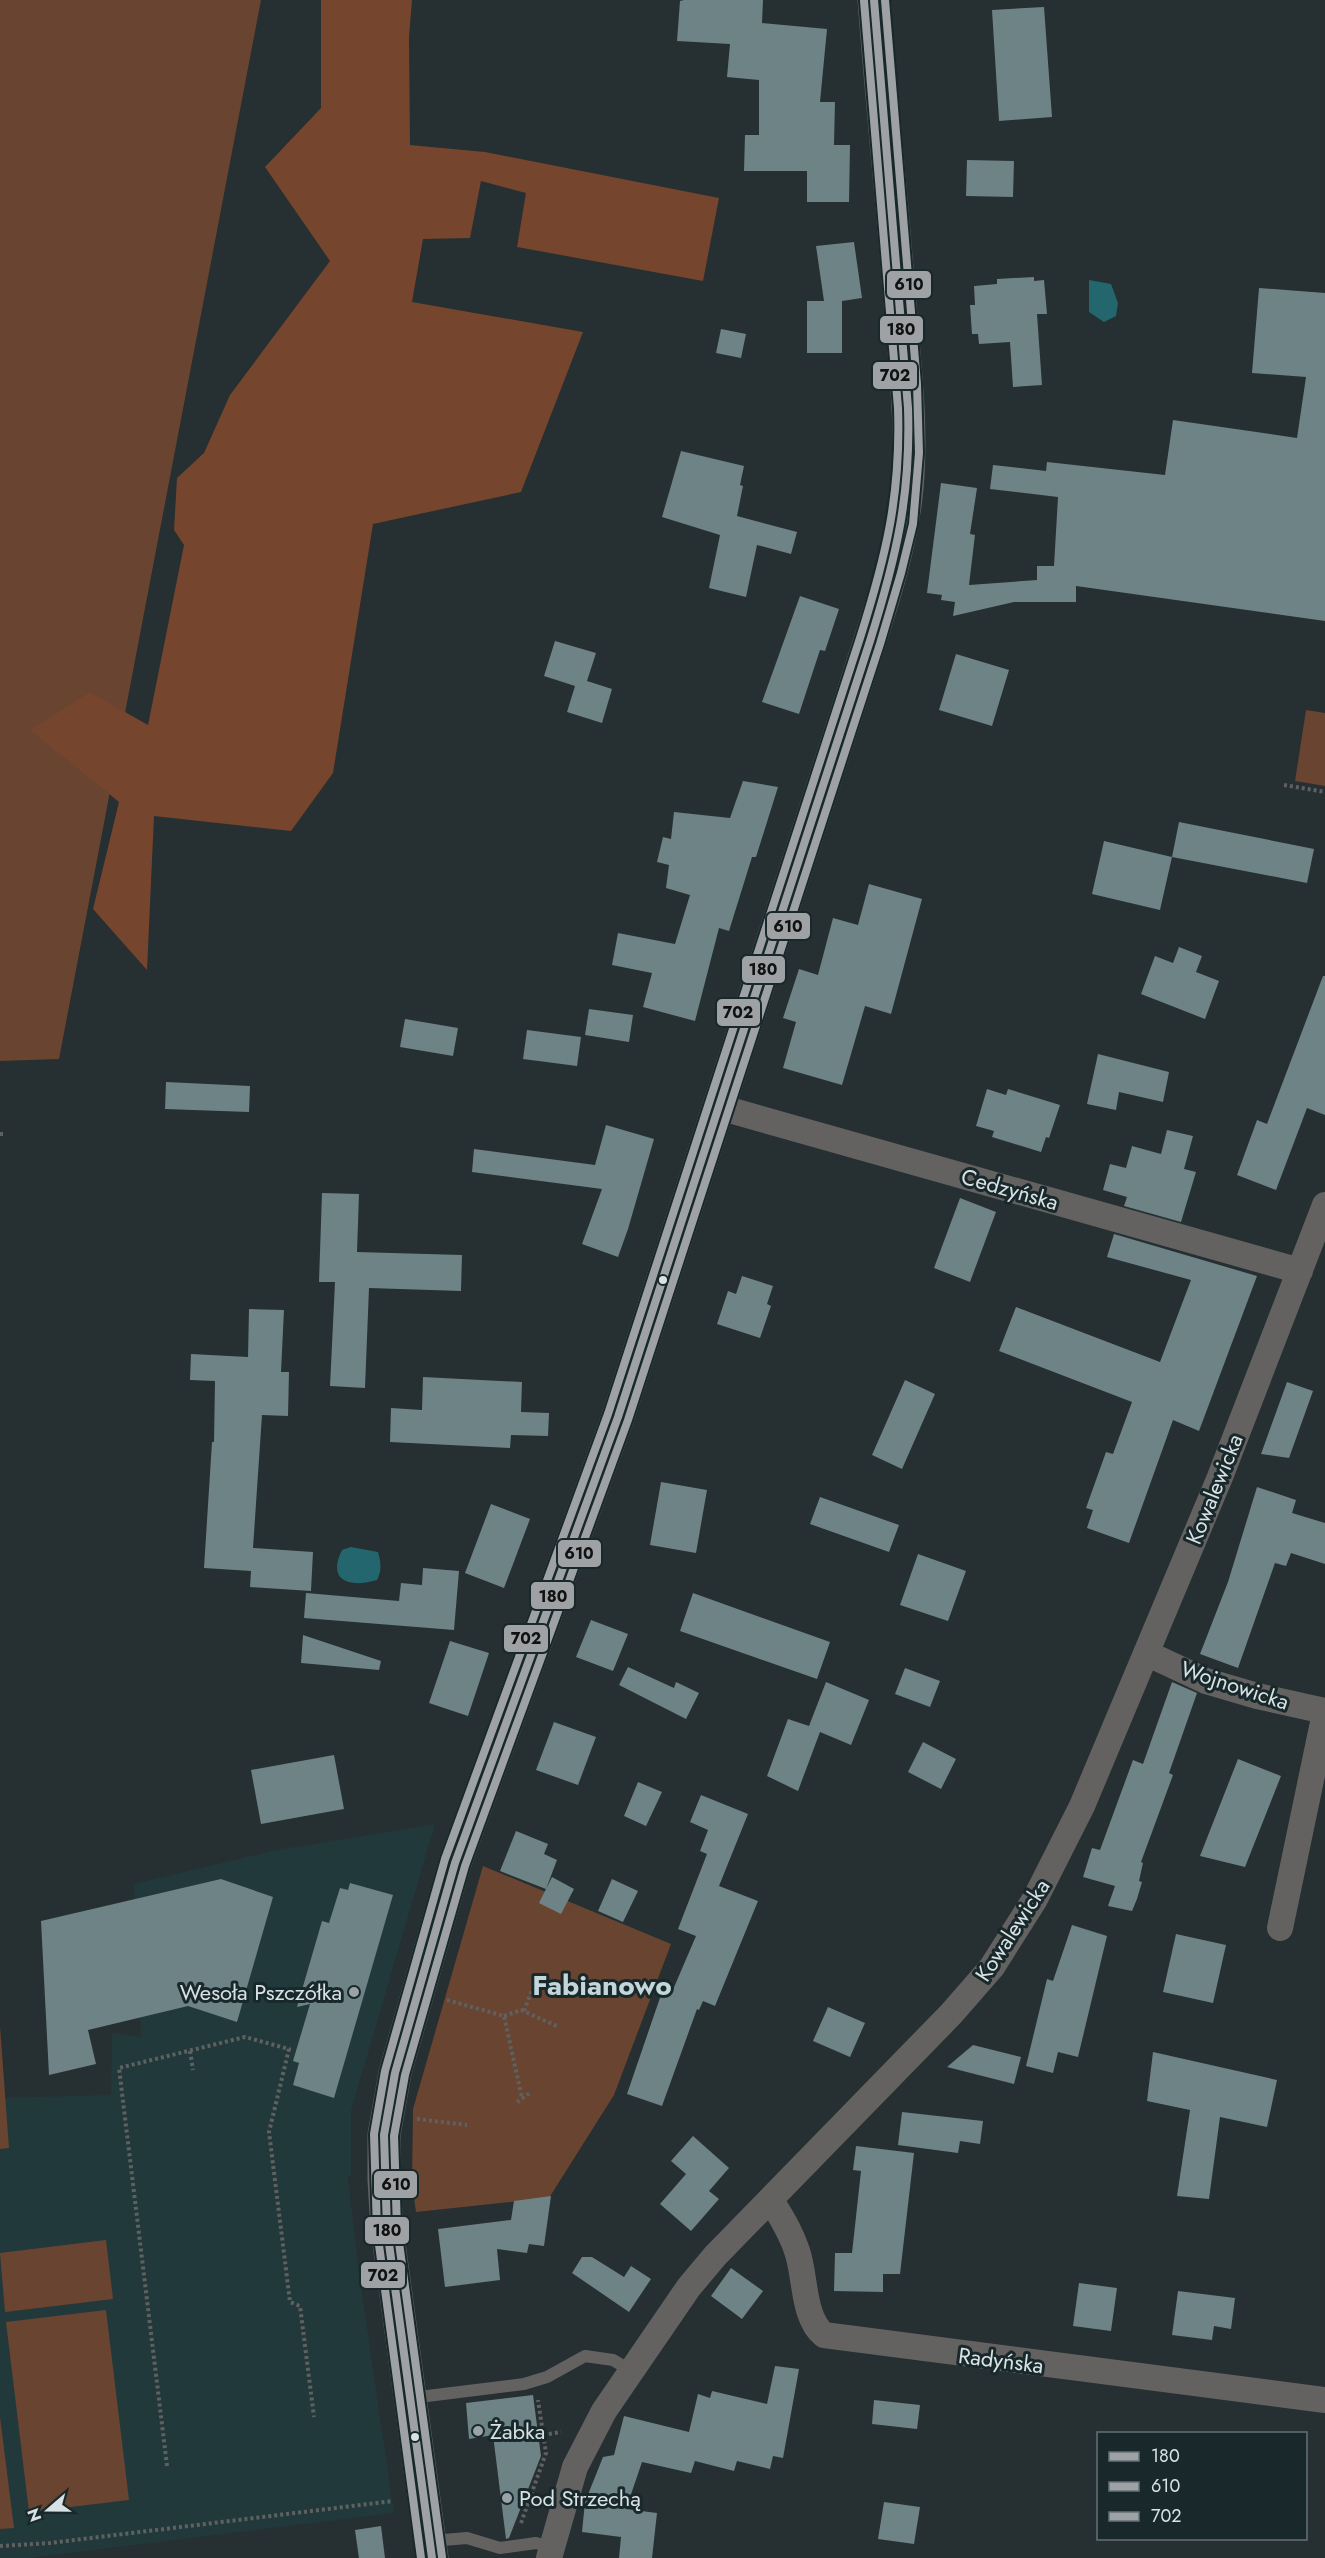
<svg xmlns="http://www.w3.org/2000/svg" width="1325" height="2558" viewBox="0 0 1325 2558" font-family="Jost,sans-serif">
  <rect width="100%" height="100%" fill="#262f31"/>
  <path fill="#22393c" d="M435,1824L351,2111V2176L348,2177L358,2265L394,2513L29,2558H0V2098L111,2095L112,2033L141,2037L134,1884L276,1850Z"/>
  <path fill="#694430" d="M0,0H261L59,1059L0,1061Z
    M1306,710L1325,713V786L1295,781Z
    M483,1866L671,1944L614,2095L549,2198L416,2212L412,2184L413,2109Z
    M0,2026L9,2148L0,2149Z
    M106,2240L113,2299L5,2312L0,2253Z
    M106,2310L129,2500L29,2512L6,2322Z
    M0,2417L14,2528L0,2529Z"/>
  <path fill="#75452d" d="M321,0H412L409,37L410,145L485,152L719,198L703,281L517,247L526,193L481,181L470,238L423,239L412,302L583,332L521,492L373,524L333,773L291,831L154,816L147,970L93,909L119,802L30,730L90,692L148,725L184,545L174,530L177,478L204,453L230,395L330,261L265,167L321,108Z"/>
  <path fill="#24666d" d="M1089,280L1111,284L1118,303L1116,316L1104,322L1089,312Z
    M351,1547L378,1552C381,1563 382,1570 377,1580C351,1588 326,1582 342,1550Z"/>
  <path fill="#6e8386" d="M684,0H763L762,23L827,29L820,102H835L834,145H850L849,202H807V171H744L745,135H759V80L727,77L730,44L677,41L680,1Z
    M1044,7L1052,117L999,121L992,10Z
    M967,160L1014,161L1013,197L966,196Z
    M854,242L862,298L842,301V353H807V301H824L816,246Z
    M1034,277V281L1044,280L1047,314H1037L1042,385L1013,387L1010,342L979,344L978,334H972L970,305H975L974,286L997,284V279Z
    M1259,288L1325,293V621L1076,586V602H1014L953,616L955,602L941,600L942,595L927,593L941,483L977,488L970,534L975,535L969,585L1037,580V566H1054L1058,497L990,489L993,465L1046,471L1047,462L1165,475L1173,420L1297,438L1306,377L1252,373Z
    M721,329L746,334L741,358L716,353Z
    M681,451L744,466L740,485L743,486L737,516L797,532L791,554L757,545L746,597L709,588L720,535L662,517Z
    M800,596L839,609L825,651L820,650L799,714L762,702Z
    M555,641L596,653L587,681L612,689L602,723L567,712L575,686L544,676Z
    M956,654L1009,670L992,726L939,710Z
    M743,781L778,787L756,857H752L729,931L719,928L695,1021L643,1007L652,973L612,965L618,933L675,944L690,895L666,888L669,865L657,862L663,837L671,839L674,812L730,818Z
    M1179,822L1314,849L1307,883L1172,857Z
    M1104,841L1172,857L1160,910L1092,894Z
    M869,884L922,899L891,1014L865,1006L842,1085L783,1068L796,1022L783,1018L799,969L818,975L833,918L858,925Z
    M1179,947L1202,956L1196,972L1219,981L1205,1019L1141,994L1155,956L1173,963Z
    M1323,976H1325V1115L1307,1108L1276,1190L1237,1175L1257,1120L1267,1124Z
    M589,1009L633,1015L629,1042L585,1035Z
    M405,1019L458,1028L453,1056L400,1047Z
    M527,1030L581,1037L577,1066L523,1059Z
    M1098,1054L1169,1072L1163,1102L1119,1092L1116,1110L1087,1104Z
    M166,1082L250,1086L249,1112L165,1109Z
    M987,1089L1006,1095L1008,1089L1060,1105L1049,1138L1046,1137L1041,1152L992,1137L994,1131L976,1126Z
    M606,1125L654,1139L628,1229L618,1257L582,1244L602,1189L472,1172L474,1149L595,1165Z
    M1167,1130L1193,1136L1184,1169L1196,1172L1181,1222L1124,1206L1127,1197L1103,1190L1110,1164L1126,1168L1132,1146L1161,1154Z
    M322,1193L359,1194L357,1252L462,1255L461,1291L369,1288L365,1388L330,1386L335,1282H319Z
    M960,1198L996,1212L970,1282L934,1268Z
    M1114,1234L1257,1276L1199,1431L1173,1420L1129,1543L1087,1528L1093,1510L1086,1508L1106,1452L1113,1454L1132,1402L999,1351L1016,1307L1160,1362L1191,1280L1107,1257Z
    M742,1276L773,1286L767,1304L771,1306L760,1338L717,1324L728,1291L736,1294Z
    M249,1309L284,1310L281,1372H289L288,1416L262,1415L253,1548L313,1552L311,1591L250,1587L251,1571L204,1568L212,1442H214L215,1381L190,1380L191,1354L248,1357Z
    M423,1377L522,1382L521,1412L549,1413L548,1436L511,1435L510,1448L390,1442L391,1408L422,1410Z
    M905,1380L935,1394L902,1469L872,1455Z
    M1287,1382L1313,1391L1289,1458L1261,1454Z
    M661,1482L707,1490L696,1553L650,1545Z
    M1257,1487L1296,1500L1292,1513L1325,1523V1564L1291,1553L1286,1566L1275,1563L1238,1668L1200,1654L1228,1582Z
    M820,1497L899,1525L889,1552L810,1524Z
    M491,1504L530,1519L504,1588L465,1573Z
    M918,1554L966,1571L948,1621L900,1605Z
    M423,1568L459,1571L454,1630L304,1618L306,1593L399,1601L401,1583L422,1585Z
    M693,1593L830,1642L817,1679L680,1631Z
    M591,1620L628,1634L613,1671L576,1657Z
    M303,1635L381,1661L379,1670L301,1663Z
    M450,1641L489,1653L468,1716L429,1703Z
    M628,1667L674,1688L676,1682L699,1693L686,1719L619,1685Z
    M905,1668L940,1681L930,1707L895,1694Z
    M826,1682L869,1700L851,1745L820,1732L798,1791L767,1776L788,1719L809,1726Z
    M1172,1682L1197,1693L1169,1773L1173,1775L1141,1862L1143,1863L1139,1881L1142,1882L1137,1899L1132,1911L1108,1906L1115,1886L1083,1877L1092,1848L1100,1850L1133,1760L1143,1764Z
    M554,1722L596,1737L578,1785L536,1770Z
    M923,1742L956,1759L941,1789L908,1772Z
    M334,1755L344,1809L261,1824L251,1770Z
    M1238,1759L1281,1776L1245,1867L1200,1856Z
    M638,1782L662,1792L646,1826L624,1816Z
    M701,1795L748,1814L719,1886L758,1901L715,2006L703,2001L699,2010L697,2009L662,2106L627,2094L663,1989L672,1992L696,1936L678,1929L707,1854L700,1851L708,1830L690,1822Z
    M516,1831L548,1844L544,1854L557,1860L546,1889L500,1871Z
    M552,1877L574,1889L561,1914L539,1903Z
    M221,1879L273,1897L237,2022L188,2006L88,2030L96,2064L49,2075L41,1921Z
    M612,1879L638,1891L623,1922L598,1911Z
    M350,1883L393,1895L334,2098L293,2085L299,2063L293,2061L310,2004L297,2007L322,1921L329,1923L340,1888L348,1890Z
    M1072,1925L1107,1936L1078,2057L1058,2052L1053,2073L1026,2066L1047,1979L1053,1981Z
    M1176,1934L1226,1945L1213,2003L1163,1992Z
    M828,2007L865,2023L850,2057L813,2041Z
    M973,2045L1021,2057L1014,2084L947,2067Z
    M1153,2052L1277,2080L1267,2127L1220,2117L1209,2199L1177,2196L1190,2110L1147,2101Z
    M902,2112L983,2121L980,2144L960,2141L958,2153L898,2145Z
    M693,2136L729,2168L709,2191L719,2199L691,2231L660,2204L686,2174L671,2161Z
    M856,2146L914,2153L900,2274H883V2292L834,2291L835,2253H852L861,2171L853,2170Z
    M551,2196L544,2246L529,2244L527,2253L497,2249L500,2280L445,2287L438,2229L511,2220L514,2201Z
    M582,2257H592L624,2277L631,2266L651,2279L629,2312L572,2273Z
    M731,2268L763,2291L742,2319L711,2296Z
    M1079,2283L1117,2288L1111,2331L1073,2326Z
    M1178,2291L1235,2298L1231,2329L1214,2326L1212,2340L1172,2335Z
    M775,2366L799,2369L783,2458L773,2456L770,2469L737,2461L734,2471L695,2461L691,2473L642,2462L626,2509L657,2513L652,2558H619L621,2537L582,2532L585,2502L603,2457L614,2455L624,2416L689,2432L698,2394L710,2398L712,2391L767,2404Z
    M533,2395L541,2456L509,2538L506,2539L493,2435L469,2439L466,2403Z
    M874,2400L920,2405L917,2429L872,2424Z
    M884,2502L920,2507L914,2544L878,2539Z
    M381,2526L385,2558H359L355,2530Z"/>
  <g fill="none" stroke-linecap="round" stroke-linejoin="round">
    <path stroke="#5f6161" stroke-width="4" stroke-dasharray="3 3" stroke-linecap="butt" d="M1284,785L1325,792
      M0,1134H3
      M447,2000L504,2016L522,2098
      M524,2011L533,1987
      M504,2016L521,2010L557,2026
      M190,2051L193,2070
      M517,2102L531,2092
      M417,2119L467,2125
      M543,2435L561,2432
      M167,2466L119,2068L245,2037L289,2049L269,2132L290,2302L300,2306L314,2417
      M521,2523L546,2453L538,2400
      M0,2546L50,2543L393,2501"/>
    <path stroke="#636261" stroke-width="12" d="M411,2398L524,2384L547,2377L585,2356L613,2360L630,2370
      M431,2541L467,2538L500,2548L536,2543L551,2547"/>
    <path stroke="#636261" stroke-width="26" d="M719,1107L1300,1271
      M1146,1653L1206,1681L1257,1696L1325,1711
      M1280,1928L1325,1713
      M771,2200C781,2217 791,2232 797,2251C806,2276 802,2317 824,2335L1325,2400
      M549,2558L575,2467L604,2411L689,2287L715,2256L951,2014L992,1967L1035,1899L1082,1806L1220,1477L1325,1205"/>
    <path stroke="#646563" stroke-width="33" d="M432,2558L387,2229L384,2180V2135L395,2073L455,1863L618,1417L855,687C874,626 898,562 906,498C913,438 906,377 901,317C893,211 882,106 874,0"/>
    <g stroke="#18282b" stroke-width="12">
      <path id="bus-1" d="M432,2558L387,2229L384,2135L395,2073L455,1863L618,1417L870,641C896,558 911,496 908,408L874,0"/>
    </g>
    <g stroke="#18282b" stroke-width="12">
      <path id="bus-2" d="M442,2557L397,2228L394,2136L405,2075L465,1866L628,1420L880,644L901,573L913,524L919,453L917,384L885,0"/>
    </g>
    <g stroke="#18282b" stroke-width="12">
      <path id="bus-3" d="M421,2558L377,2230L374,2134L385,2071L445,1859L608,1414L860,638C886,556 901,495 898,408L864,1"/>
    </g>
    <use href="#bus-1" stroke="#9ea2a5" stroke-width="8"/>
    <use href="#bus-2" stroke="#9ea2a5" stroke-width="8"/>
    <use href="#bus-3" stroke="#9ea2a5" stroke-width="8"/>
  </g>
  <g fill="#d8e2e4" stroke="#18282b" stroke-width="2">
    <circle cx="663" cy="1280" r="5"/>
    <circle cx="415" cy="2437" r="5"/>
  </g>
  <g fill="#9aa3a5" stroke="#18282b" stroke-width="2">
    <circle cx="354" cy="1992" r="6"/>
    <circle cx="478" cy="2431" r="6"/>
    <circle cx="507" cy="2498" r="6"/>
  </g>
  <g text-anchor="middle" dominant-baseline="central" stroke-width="6" stroke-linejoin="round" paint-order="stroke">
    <g font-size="22" fill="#d8e2e4" stroke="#18282b">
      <text transform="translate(1010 1189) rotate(16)">Cedzyńska</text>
      <text transform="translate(1214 1489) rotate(-68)">Kowalewicka</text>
      <text transform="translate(1235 1685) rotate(18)">Wojnowicka</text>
      <text transform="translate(1012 1930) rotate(-57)">Kowalewicka</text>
      <text transform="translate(1001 2360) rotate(7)">Radyńska</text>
    </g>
    <g font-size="22" fill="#d8e2e4" stroke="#18282b" text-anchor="start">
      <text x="342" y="1992" text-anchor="end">Wesoła Pszczółka</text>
      <text x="490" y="2431">Żabka</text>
      <text x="519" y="2498">Pod Strzechą</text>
    </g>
    <g font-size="28" font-weight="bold" fill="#c3d7da" stroke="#18282b">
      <text x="602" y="1985">Fabianowo</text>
    </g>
  </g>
  <g stroke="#18282b" stroke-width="2">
    <rect x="886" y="270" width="46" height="29" rx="6" fill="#9ea2a5"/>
    <rect x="879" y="315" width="45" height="29" rx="6" fill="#9ea2a5"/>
    <rect x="872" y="361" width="46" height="29" rx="6" fill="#9ea2a5"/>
    <rect x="766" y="912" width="45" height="28" rx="6" fill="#9ea2a5"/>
    <rect x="741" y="955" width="45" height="29" rx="6" fill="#9ea2a5"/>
    <rect x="716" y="998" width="45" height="29" rx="6" fill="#9ea2a5"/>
    <rect x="557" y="1539" width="45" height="29" rx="6" fill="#9ea2a5"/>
    <rect x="530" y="1581" width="45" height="29" rx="6" fill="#9ea2a5"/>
    <rect x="503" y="1624" width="46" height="29" rx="6" fill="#9ea2a5"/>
    <rect x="373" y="2170" width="45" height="29" rx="6" fill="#9ea2a5"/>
    <rect x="364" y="2216" width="46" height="29" rx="6" fill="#9ea2a5"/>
    <rect x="360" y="2261" width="46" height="28" rx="6" fill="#9ea2a5"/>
  </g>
  <g font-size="16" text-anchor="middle" font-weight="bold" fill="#111">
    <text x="909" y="290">610</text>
    <text x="901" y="335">180</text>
    <text x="895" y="381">702</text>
    <text x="788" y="932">610</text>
    <text x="763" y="975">180</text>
    <text x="738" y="1018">702</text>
    <text x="579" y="1559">610</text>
    <text x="553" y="1602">180</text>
    <text x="526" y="1644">702</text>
    <text x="396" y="2190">610</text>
    <text x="387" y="2236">180</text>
    <text x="383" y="2281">702</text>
  </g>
  <rect x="1097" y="2432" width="210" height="108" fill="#18282b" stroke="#657275" stroke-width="1.5"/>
  <rect x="1109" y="2452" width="30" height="9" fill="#9ea2a5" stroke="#657275" stroke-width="1.5"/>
  <text x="1151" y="2462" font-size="18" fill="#d8e2e4">180</text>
  <rect x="1109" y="2482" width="30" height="9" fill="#9ea2a5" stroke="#657275" stroke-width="1.5"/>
  <text x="1151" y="2492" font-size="18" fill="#d8e2e4">610</text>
  <rect x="1109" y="2512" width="30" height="9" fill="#9ea2a5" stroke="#657275" stroke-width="1.5"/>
  <text x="1151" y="2522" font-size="18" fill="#d8e2e4">702</text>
  <g transform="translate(48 2510) rotate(250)" stroke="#18282b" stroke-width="4.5" paint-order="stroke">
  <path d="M0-4.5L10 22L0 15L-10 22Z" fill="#d8e2e4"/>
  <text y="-9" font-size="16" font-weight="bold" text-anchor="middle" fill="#d8e2e4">N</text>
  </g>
</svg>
